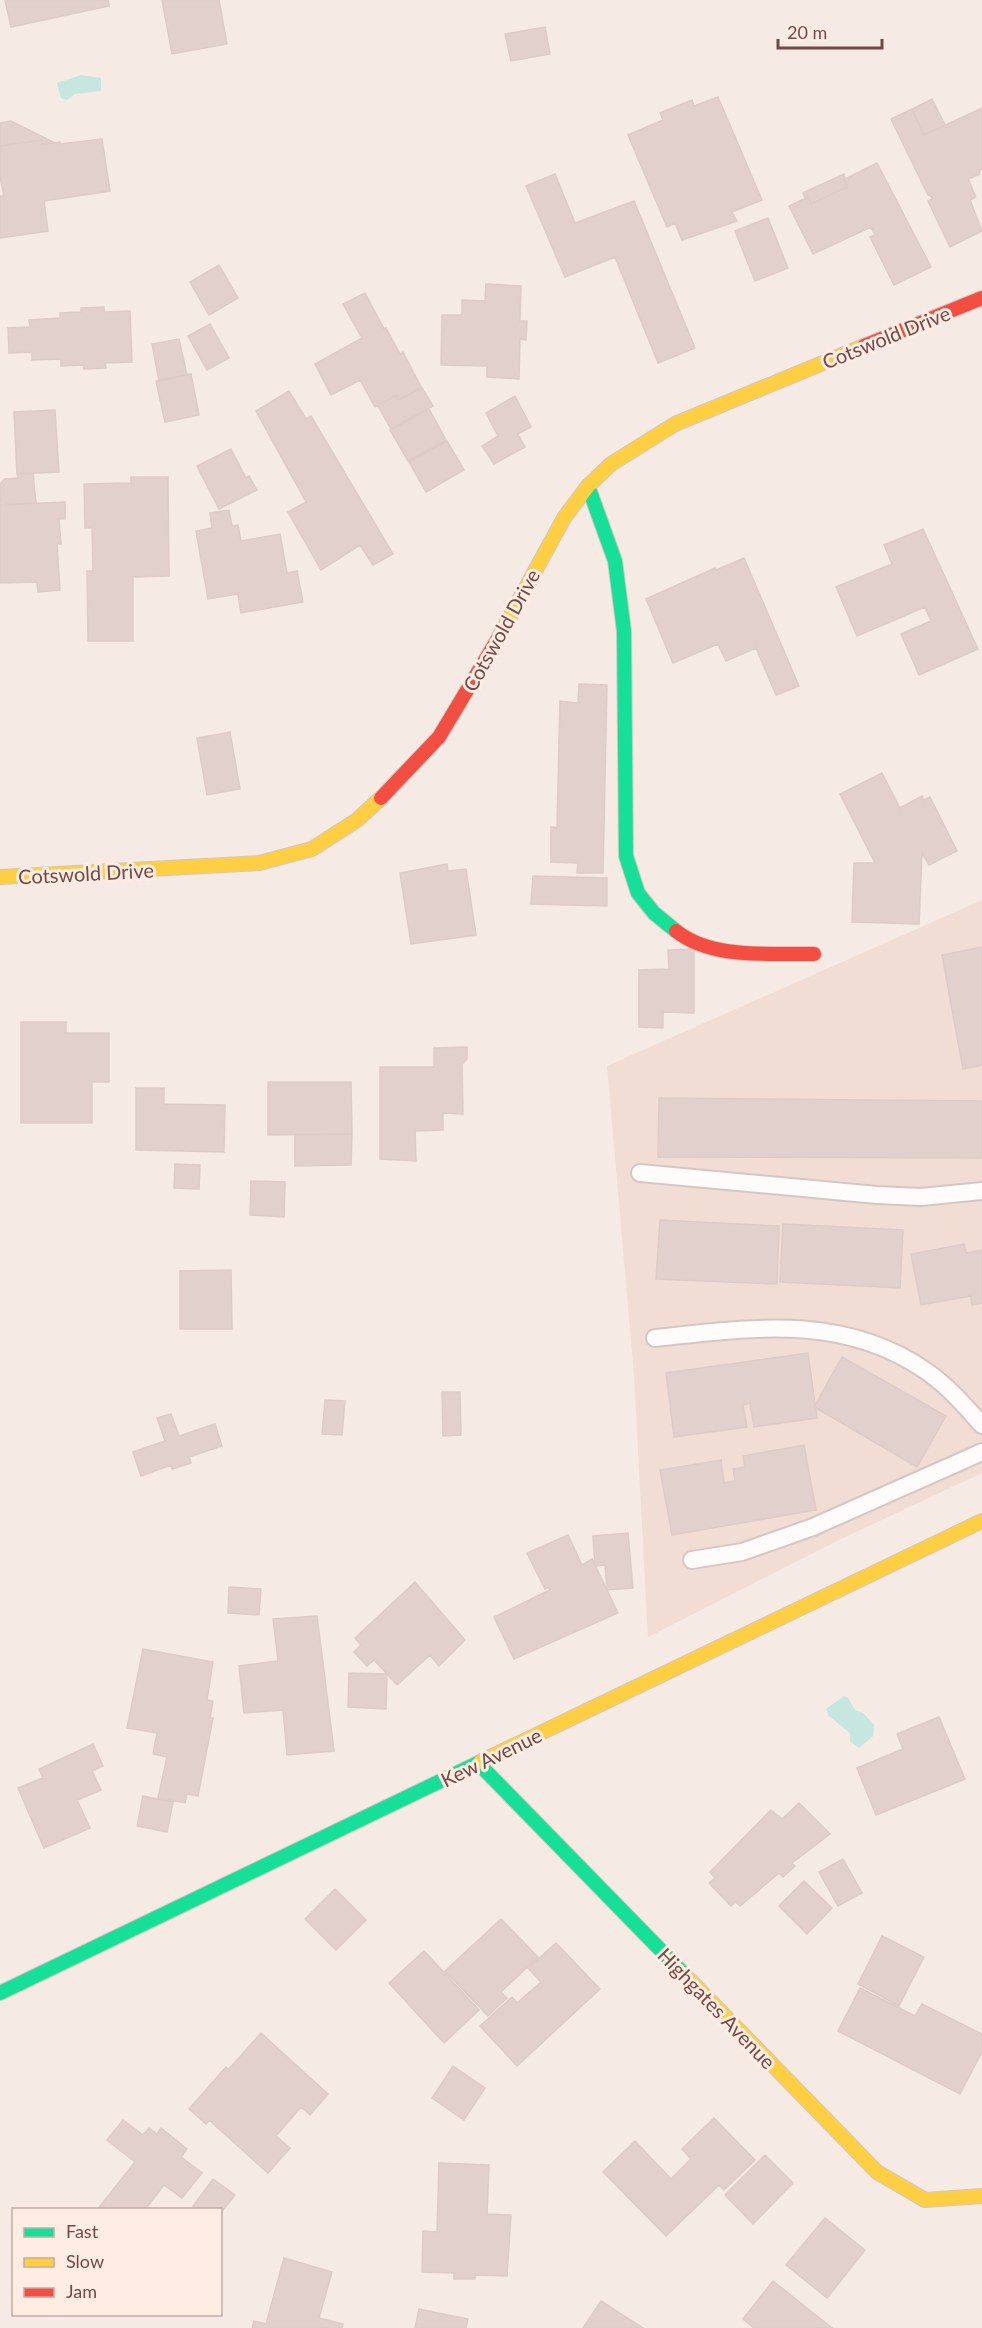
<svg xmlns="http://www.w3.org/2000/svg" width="982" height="2328" viewBox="0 0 982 2328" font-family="Lato,sans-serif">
  <rect width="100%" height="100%" fill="#f5eae4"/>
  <path fill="#f1ddd4" d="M982,900V1473L839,1540L648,1637L634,1375L607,1066Z"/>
  <path fill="#c6e6e0" d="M81,75L101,78V91L75,94L67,100L61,98L57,83Z
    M844,1696L848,1698L855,1710L863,1713L874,1725L873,1736L859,1748L850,1741V1733L829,1716L826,1709Z"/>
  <path fill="#e1d0cc" stroke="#decbc7" stroke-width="1.5" d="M5,0H108L109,6L11,27Z
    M162,0H219L227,44L172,54Z
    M545,27L550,54L511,61L505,34Z
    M718,97L762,200L732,212L737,221L682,240L675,223L667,227L628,135L663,120L660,113L692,100L694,106Z
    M932,99L945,125L924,135L912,109Z
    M982,108V169L979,171L980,174L968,179L976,197L970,200L982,231L950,247L928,201L932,199L930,194L928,195L891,119L912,109L924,135Z
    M11,121L55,143L43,144L42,140L0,146V123Z
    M102,139L110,191L44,201L48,231L0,238V196H4L0,177V146L42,140L43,144L60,142V144Z
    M877,163L931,267L894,285L870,237L875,235L871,227L813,254L789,206L808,197L811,204L847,187L843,180Z
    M555,174L575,223L634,201L695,348L658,363L615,257L565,277L526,186Z
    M844,174L847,187L811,204L808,197L805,198L803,193Z
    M768,218L788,268L755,281L735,231Z
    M219,265L238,298L209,315L190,282Z
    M486,284L521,286L520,321H527L526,340L520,339L519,379L487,377V366L441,365L442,315H462V300L485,301Z
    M365,293L384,329L386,328L400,354L403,352L421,387L399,400L397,395L375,407L360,380L331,395L315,364L362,338L343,304Z
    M104,307V312L130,311L132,362L105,363L106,368L84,369L83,365L61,366V359L32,360V352L9,353L8,328L30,327L29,320L60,318V313L81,312V308Z
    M210,324L229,358L207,370L188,336Z
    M179,339L187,375L159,381L152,344Z
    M191,374L199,415L165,422L156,381Z
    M422,388L433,406L391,429L378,406L396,395L399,400Z
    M289,391L306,419L311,416L393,554L373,565L360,545L321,570L288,512L306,502L256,411Z
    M515,396L531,427L518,434L525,447L494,464L482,446L498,436L486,413Z
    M429,409L446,440L408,461L390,430Z
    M55,410L59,472L17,474L14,412Z
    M447,441L464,470L426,492L409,462Z
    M231,449L246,478L249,476L257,490L219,509L197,466Z
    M33,473L36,503L1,505L0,484L5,479L18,478L17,474Z
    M131,477H168L169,576L133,577V641H88L87,571H93L92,528H85L84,484L131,483Z
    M65,502V519H59L61,544H57L60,590L38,592L37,582L0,583V505Z
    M229,510L232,526L238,525L241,541L280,534L287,573L297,571L303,602L241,613L238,594L208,599L196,531L212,528L210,513Z
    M923,529L978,649L919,675L901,634L931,621L925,607L857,636L836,587L892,564L884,545Z
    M744,558L799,686L776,695L756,648L726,661L718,644L673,663L646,599L715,568L716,570Z
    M579,684L607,685L603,873H577L578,863L551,862V827L557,828L560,701L578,703Z
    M230,732L240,789L207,795L197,738Z
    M882,773L900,808L922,796L924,800L930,797L957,851L929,865L922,853L919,924L852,922L854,863H875L840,794Z
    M447,864L448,871L466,869L476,935L411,944L400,873Z
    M533,876L607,878V906L531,904Z
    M982,947V1065L963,1069L942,955Z
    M694,949V1013L663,1012V1028L639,1027V970L669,969L668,950Z
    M21,1022H66V1033H109V1082H92V1123H21Z
    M467,1047V1059L462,1064L463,1114L443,1113V1130L415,1131L416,1161L380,1159V1067H434V1048Z
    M268,1082H351L352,1134L268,1135Z
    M136,1088H164V1104L225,1105L224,1152L136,1150Z
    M659,1098L982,1101V1158L658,1157Z
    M295,1134H352L351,1165L295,1166Z
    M175,1164L200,1165L199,1189L174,1188Z
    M251,1181L285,1182L284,1217L250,1215Z
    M660,1220L779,1226L777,1284L656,1279Z
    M783,1224L903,1230L900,1288L780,1282Z
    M964,1244L966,1253L982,1250V1303L972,1305L971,1296L921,1305L911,1254Z
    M231,1270L232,1329H180V1271Z
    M808,1353L817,1418L754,1427L750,1403L743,1405L747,1427L674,1437L666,1373Z
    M842,1357L946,1416L917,1467L814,1407Z
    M442,1392H460L461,1435L443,1436Z
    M325,1400L345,1401L342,1435L322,1434Z
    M171,1414L179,1436L215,1424L222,1446L189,1457L191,1463L172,1469L171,1465L141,1476L133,1452L165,1441L157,1418Z
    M804,1445L816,1510L672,1535L660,1470L721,1460L724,1483L735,1481L733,1469L745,1467L743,1456Z
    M628,1533L633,1588L607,1590L605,1565L595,1566L593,1536Z
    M568,1535L582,1565L592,1559L618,1613L514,1659L494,1617L550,1590L549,1587L545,1589L527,1553Z
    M415,1582L465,1640L439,1666L430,1655L397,1685L374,1660L367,1666L354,1652L361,1645L355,1638Z
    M229,1587L261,1589L259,1615L228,1613Z
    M317,1616L334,1751L287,1755L283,1710L244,1713L239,1666L278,1661L273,1619Z
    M143,1649L213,1662L207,1700L213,1701L210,1718H213L198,1796L187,1794L185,1803L158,1798L167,1757L153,1754L157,1733L127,1728Z
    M349,1673L387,1674L386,1709L348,1707Z
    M939,1717L965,1779L876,1815L857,1768L903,1749L897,1734Z
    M93,1744L103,1766L92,1771L101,1790L77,1800L90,1828L44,1848L18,1788L43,1778L39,1769Z
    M143,1796L173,1802L167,1832L137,1826Z
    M799,1803L830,1834L792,1863L795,1866L783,1877L779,1873L740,1906L736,1902L731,1906L709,1883L715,1878L710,1872L771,1810L782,1819Z
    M843,1859L862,1893L838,1906L819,1872Z
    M804,1881L832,1908L807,1934L779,1906Z
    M335,1889L366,1920L336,1950L305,1919Z
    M501,1919L538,1957L501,1992L507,1998L488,2016L445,1971Z
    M882,1936L924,1957L899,2006L858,1984Z
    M556,1943L600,1989L517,2066L480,2026L512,1997L517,2003L541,1982L528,1968Z
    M424,1951L479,2010L444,2043L389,1983Z
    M860,1988L915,2016L922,2004L982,2034V2052L960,2094L838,2031Z
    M261,2033L328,2094L310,2115L301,2107L276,2136L290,2148L268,2173L209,2120L206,2124L189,2109L226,2067L229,2069Z
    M453,2066L485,2088L464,2120L432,2098Z
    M714,2118L755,2160L724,2190L719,2185L666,2236L603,2172L635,2141L671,2179L691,2159L682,2149Z
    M123,2120L143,2135L149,2128L157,2134L161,2128L187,2149L181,2157L202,2173L182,2198L164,2185L147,2207L151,2210H97L135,2162L107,2140Z
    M765,2155L793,2183L753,2224L725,2195Z
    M439,2163L489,2165L487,2214L511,2215L507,2276L475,2275V2279H454V2273L422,2272L423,2231L437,2232Z
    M213,2179L235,2195L220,2214V2210H198L193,2206Z
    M825,2218L865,2250L827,2298L786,2265Z
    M284,2258L332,2272L319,2318L343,2324L342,2328H252L254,2321L266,2324Z
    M773,2281L832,2328H754L743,2319Z
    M601,2301L643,2328H583Z
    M419,2309L468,2319L466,2328H415Z"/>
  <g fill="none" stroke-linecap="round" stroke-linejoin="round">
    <g stroke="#d6c6c3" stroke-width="20">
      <path id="lane" d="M640,1173L877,1195L921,1197L982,1191
        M655,1338C750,1328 842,1313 926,1371C948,1386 965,1406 982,1425
        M692,1560L742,1552L813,1527L982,1452"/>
    </g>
    <g stroke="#d5c5c1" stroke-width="16">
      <path id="fast" d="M588,486L615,561L624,631L626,856L638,893L654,913L676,931
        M478,1763L684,1974
        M0,1993L480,1762"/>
    </g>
    <g stroke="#d5c5c1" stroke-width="16">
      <path id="slow" d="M499,637L564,518L588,486L611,464L675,424L864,346
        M0,877L259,863L312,849L357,820L381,798
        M480,1762L982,1521
        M684,1974L877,2172L925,2200L982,2196"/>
    </g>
    <g stroke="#d5c5c1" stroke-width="16">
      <path id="jam" d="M864,346L982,298
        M381,798L439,737L499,637
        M676,931C713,960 770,953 814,954"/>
    </g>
    <use href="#lane" stroke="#fefcfb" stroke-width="16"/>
    <use href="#fast" stroke="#16e098" stroke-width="14"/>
    <use href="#slow" stroke="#ffcf43" stroke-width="14"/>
    <use href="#jam" stroke="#f24e42" stroke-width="14"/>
  </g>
  <g text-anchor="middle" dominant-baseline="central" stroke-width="6" stroke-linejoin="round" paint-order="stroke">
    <g font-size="20" fill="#724946" stroke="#ffede4">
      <text transform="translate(886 337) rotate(-22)">Cotswold Drive</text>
      <text transform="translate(501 630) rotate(-61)">Cotswold Drive</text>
      <text transform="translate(86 873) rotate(-3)">Cotswold Drive</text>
      <text transform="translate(491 1757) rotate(-26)">Kew Avenue</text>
      <text transform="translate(717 2008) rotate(46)">Highgates Avenue</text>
    </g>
  </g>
  <rect x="12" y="2208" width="210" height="108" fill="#ffede4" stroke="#c7aba5" stroke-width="1.5"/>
  <rect x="24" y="2228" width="30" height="9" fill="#16e098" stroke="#c7aba5" stroke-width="1.5"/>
  <text x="66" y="2238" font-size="18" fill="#724946">Fast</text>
  <rect x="24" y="2258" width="30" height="9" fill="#ffcf43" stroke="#c7aba5" stroke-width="1.5"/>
  <text x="66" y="2268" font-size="18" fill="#724946">Slow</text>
  <rect x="24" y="2288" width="30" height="9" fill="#f24e42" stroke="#c7aba5" stroke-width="1.5"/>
  <text x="66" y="2298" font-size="18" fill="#724946">Jam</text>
  <path d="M778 39v9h104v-9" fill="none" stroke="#724946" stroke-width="3"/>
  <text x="787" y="39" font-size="18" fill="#724946" stroke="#ffede4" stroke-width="4.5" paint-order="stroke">20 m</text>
</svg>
